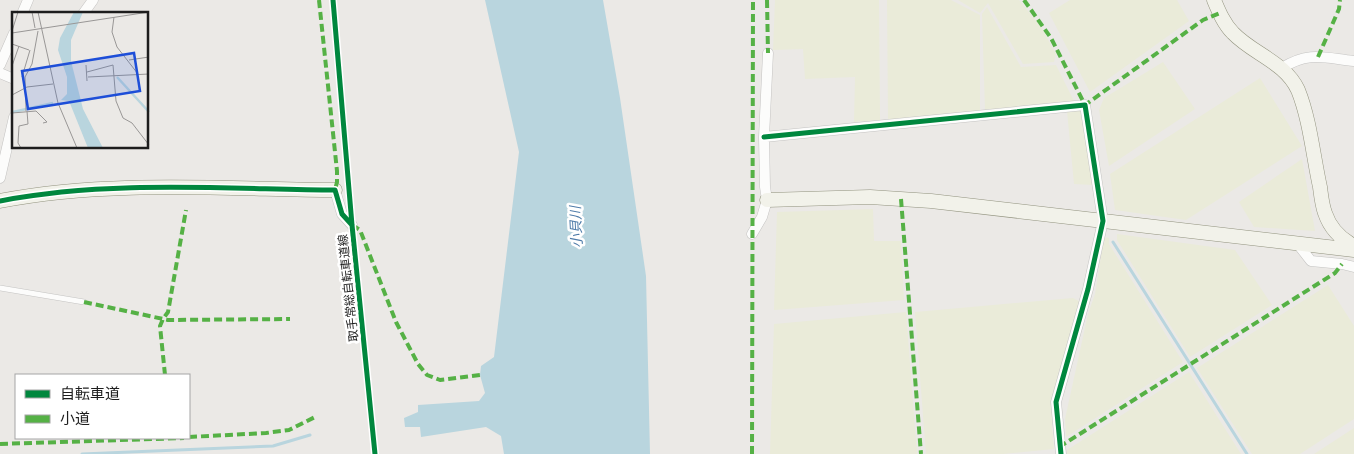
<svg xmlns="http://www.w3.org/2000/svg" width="1354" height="454" viewBox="0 0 1354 454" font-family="Quicksand,'Noto Sans JP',sans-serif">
  <rect width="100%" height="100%" fill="#ebe9e6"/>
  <path fill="#eaebd9" d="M775,0H879L880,120L854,122L855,77L805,79L803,49L773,50Z
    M887,0H951L980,15V111L888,120Z
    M958,0H1019L1041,27L1056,54L1054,62L1023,64L988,3L980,13Z
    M1070,0H1177L1189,21L1090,92L1049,13Z
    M987,7L1021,67L1056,65L1074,101L985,110L982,14Z
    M1163,62L1195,109L1109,166L1099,110L1104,98Z
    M1260,78L1302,146L1186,220L1115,210L1110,174Z
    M1082,110L1093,185L1074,184L1067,111Z
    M1302,159L1315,231L1254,227L1239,202Z
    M873,209L874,241H901L904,300L774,310L777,212Z
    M1117,234L1235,250L1272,305L1190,357L1117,240Z
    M1104,237L1109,238V244L1183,362L1066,437L1065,419L1088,314L1095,294Z
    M1328,285L1354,326V419L1300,454H1252L1197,368Z
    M1073,298L1081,302L1055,401L1052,425L1054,449L1003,454H926L915,312Z
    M906,312L917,454H770L774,324Z
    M1189,372L1241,454H1067V450Z
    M1354,428V454H1314Z"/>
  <path fill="#b9d5de" d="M485,0H603L620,98L646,276L650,454H504L501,436L486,427L421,437L420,427H405L404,418L418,412V405L479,401L485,393L480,375L481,366L494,357L519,152Z"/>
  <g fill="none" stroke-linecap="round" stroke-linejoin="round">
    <path stroke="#b9d5de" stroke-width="3" d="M1113,242L1247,454
      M82,454L273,446L310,435"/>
    <g stroke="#c4c3c2" stroke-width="6">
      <path id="lane" d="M333,0L352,225L375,454
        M0,288L84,302"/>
    </g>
    <g stroke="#c4c3c2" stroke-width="11">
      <path id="street" d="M22,14L28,0
        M83,14L93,0
        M0,65L14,33
        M1282,68C1309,51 1324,58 1354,61
        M0,73L14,79
        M764,137L1085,105L1103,221L1088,289L1056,402L1061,454
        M0,178L14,117
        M335,190L342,214L352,225
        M752,234L762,217L767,200L765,187L764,137L768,53
        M1297,243L1311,261L1342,264L1354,267"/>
    </g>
    <g stroke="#92937f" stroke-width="15">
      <path id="secondary" d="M1214,0C1219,12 1224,24 1233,33C1253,54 1285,62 1298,90C1310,120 1313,155 1320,187C1321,195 1322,205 1325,213C1330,228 1341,239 1354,246
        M767,200L870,197L931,201L1354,250
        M0,201C108,180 225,189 335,190"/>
    </g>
    <use href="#lane" stroke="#fcfcfb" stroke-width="5"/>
    <use href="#street" stroke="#fcfcfb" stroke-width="10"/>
    <use href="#secondary" stroke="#f2f2ea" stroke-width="14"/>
    <path stroke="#55b145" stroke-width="4" stroke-dasharray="8 4" stroke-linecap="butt" d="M319,0L337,171V182L335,190
      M767,0L768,53
      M1024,0L1051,38L1085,105L1203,20L1220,13
      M1318,57L1339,9L1340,0
      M901,199L921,454
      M352,225L360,230L396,322L418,364L427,375L440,380L480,375
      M84,302L168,320L290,319
      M165,375L160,326L163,319L168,312L186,210
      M189,437L266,433L289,430L315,417
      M0,444L184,438
      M1059,447L1335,273L1342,264
      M752,454L753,0"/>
    <g stroke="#fff" stroke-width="8">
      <path id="cycleway" d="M333,0L352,225L375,454
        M764,137L1085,105L1103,221L1088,289L1056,402L1061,454
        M0,201C108,180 225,189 335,190L342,214L352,225"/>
    </g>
    <use href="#cycleway" stroke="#00873e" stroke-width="5"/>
  </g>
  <g text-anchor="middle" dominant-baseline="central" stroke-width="5" stroke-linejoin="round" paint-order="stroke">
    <g font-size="12" fill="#1d1d1d" stroke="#fff">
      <text transform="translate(348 288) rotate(-96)">取手常総自転車道線</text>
    </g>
    <g font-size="14" font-style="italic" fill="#4d7aa8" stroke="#fff">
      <text transform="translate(576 227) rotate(-93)">小貝川</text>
    </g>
  </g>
  <g transform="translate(12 12)">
    <rect width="136" height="136" fill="#ebe9e6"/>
    <path d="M62,0H71L59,28V49L71,97L91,136H76L57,89L49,88L55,82V65L46,38L48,26Z" fill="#b9d5de"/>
    <path fill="none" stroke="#b9d5de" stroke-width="2.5" d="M105,65L137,100M1,100L41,91"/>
    <path fill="none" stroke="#999796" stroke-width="1" d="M20,0L23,16M26,0L46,91L65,136M102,5L100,20L105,35L126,62M0,19L6,0M0,21L137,0M0,32L17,38M117,48L137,45M74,53L75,69M0,54L7,34M75,60L101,53L104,89L111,106L120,111L137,133M10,65L18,38M76,65L137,62M0,83L15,75L41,72M14,99L13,65L20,52L26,19M0,101L24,99L35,110L31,111M9,136L6,131L7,114L16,112L15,99"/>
    <path fill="#1d4ed8" fill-opacity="0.15" stroke="#1d4ed8" stroke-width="2.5" d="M122,41L128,79L16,97L10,59Z"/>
    <rect width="136" height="136" fill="none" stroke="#1d1d1d" stroke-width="2.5"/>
  </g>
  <rect x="15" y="374" width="175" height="65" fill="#ffffff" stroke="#a5a5a5"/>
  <rect x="25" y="390" width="25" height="8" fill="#00873e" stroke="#a5a5a5"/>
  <text x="60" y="399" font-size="15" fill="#1d1d1d">自転車道</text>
  <rect x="25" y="415" width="25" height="8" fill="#55b145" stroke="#a5a5a5"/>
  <text x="60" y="424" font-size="15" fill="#1d1d1d">小道</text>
</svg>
